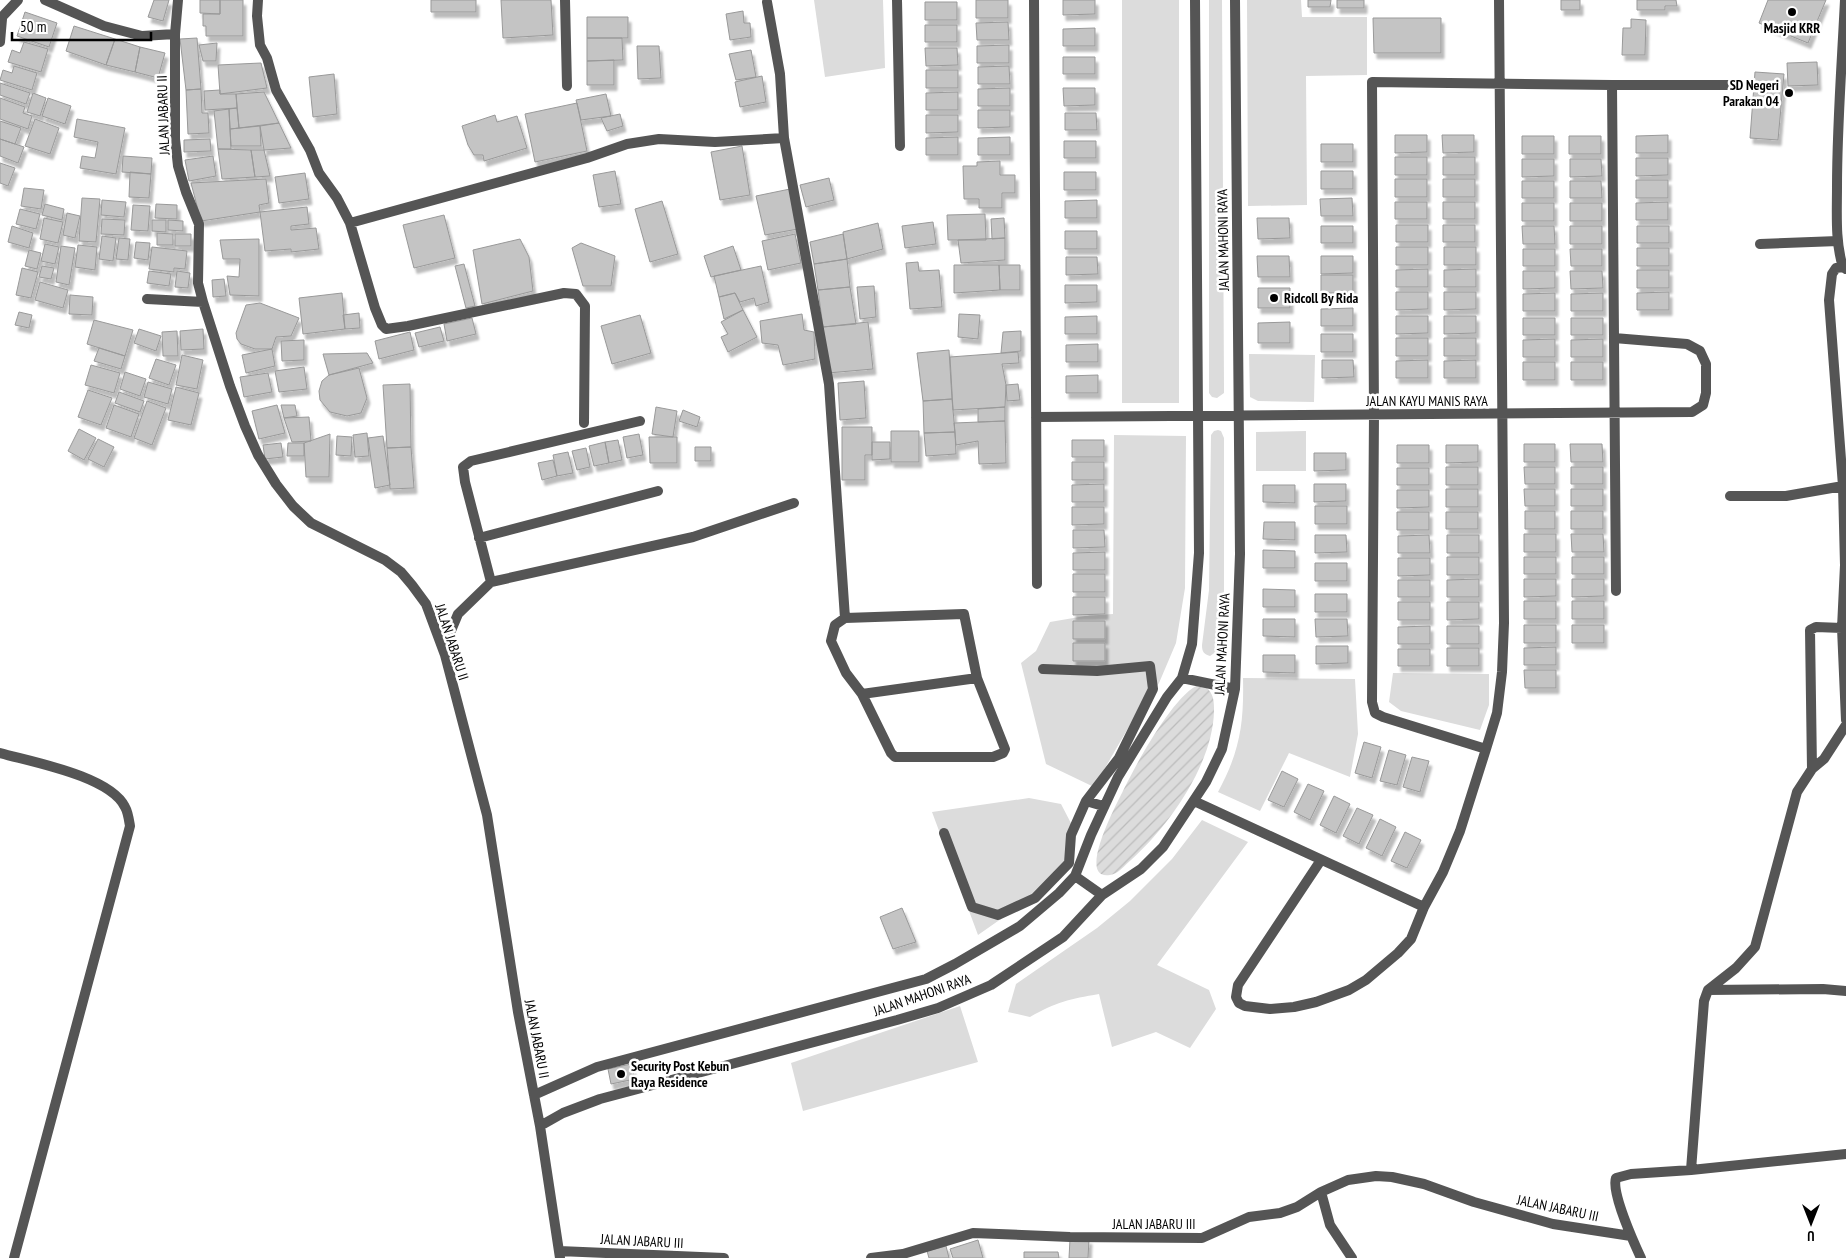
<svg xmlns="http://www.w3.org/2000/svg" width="1846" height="1258" viewBox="0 0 1846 1258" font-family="'PT Sans Narrow',sans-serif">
  <defs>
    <pattern id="garden-furrows" width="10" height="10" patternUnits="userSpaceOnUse" patternTransform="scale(1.25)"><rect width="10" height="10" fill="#dcdcdc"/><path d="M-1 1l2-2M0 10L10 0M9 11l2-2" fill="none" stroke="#bbb"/></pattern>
    <filter id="shadow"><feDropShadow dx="3" dy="5.5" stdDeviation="1" flood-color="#0004"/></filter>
  </defs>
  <rect width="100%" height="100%" fill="#fff"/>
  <path fill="#dcdcdc" d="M814,0H883L885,68L825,77Z
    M1122,0H1179V403H1122Z
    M1209,0H1222L1224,388V393L1217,398L1212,397L1209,393Z
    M1247,0H1301L1302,17H1367V75L1306,76L1307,205L1248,206Z
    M1249,354L1315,355L1314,402L1258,401L1250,397Z
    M1218,430L1221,431L1224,438V591L1217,651L1210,656C1204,654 1202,652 1202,645L1209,590L1211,435L1214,431Z
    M1306,431V471H1256V432Z
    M1114,435L1186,436L1185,588L1176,643L1159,683L1131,723L1094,787L1046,764L1021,663L1036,651L1050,622L1085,616L1113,614Z
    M1393,673L1489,674V705L1480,730L1401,711L1389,702Z
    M1243,678L1355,679L1358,734L1350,777L1289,753L1260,811L1218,792C1240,751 1244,724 1243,678Z
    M1029,798L1061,804L1074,829L1065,865L1031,898L978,935L932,812Z
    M1202,820L1248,842L1157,965L1209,990L1216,1009L1190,1048L1156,1032L1112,1047L1099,994C1070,999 1056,1002 1030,1017L1008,1012L1016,984L1097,928L1130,901L1172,859Z
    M960,1006L978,1062L803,1111L791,1063Z"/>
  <path fill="url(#garden-furrows)" d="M1196,686L1206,687C1214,694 1214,702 1214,711C1213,764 1169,826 1131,860C1125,865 1118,874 1110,875C1075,881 1118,801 1123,791C1136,764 1171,700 1196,686Z"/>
  <path fill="#c4c4c4" stroke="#999" filter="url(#shadow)" d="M154,0H169L163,21L148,17Z
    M200,0H220V14L200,13Z
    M220,0H243V36H206V26H203V14H220Z
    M431,0H476V12H431Z
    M501,0H551L553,35L503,38Z
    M976,0H1008V18H976Z
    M1063,0H1095V14L1063,15Z
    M1308,0H1331L1330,7H1308Z
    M1337,0H1364V8H1337Z
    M1561,0H1580V10H1561Z
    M1637,0H1676L1677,6H1665V10H1637Z
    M1768,0H1826L1808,43L1759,23Z
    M925,2H957V20H925Z
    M743,11L744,23H750L751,37L730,40L726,14Z
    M25,12L57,23L49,47L17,36Z
    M587,17H628V38H587Z
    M1373,18H1441V53H1374Z
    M1631,19L1646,20L1645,55H1622L1623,28H1631Z
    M1008,22L1009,40H977L976,23Z
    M925,25H957V42H925Z
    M74,26L115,39L106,65L66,51Z
    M1095,28V46H1063V29Z
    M197,38L201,89L186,90L180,39Z
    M587,38H622L623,60L587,61Z
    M115,39L140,47L135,72L106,65Z
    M24,42L48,49L41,72L8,62L12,50L20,53Z
    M217,43L216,61H203L199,45Z
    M1009,45V63H977V46Z
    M637,46H659L661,78L638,79Z
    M140,47L165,53L158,78L135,72Z
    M925,48H957L958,65L926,66Z
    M751,50L756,77L736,80L729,54Z
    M1063,57H1095V74H1063Z
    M614,60V85H587V61Z
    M1817,62L1818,85L1788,86L1787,63Z
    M261,63L267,88L220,94L218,65Z
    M14,66L37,73L32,90L0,80L3,70L12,73Z
    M1009,66L1010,84H978V67Z
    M926,70H958V88H926Z
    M1755,72L1784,74L1778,140L1750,138Z
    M334,74L337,114L313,117L309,77Z
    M762,76L766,102L740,107L735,82Z
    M0,83L30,93L26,104L0,95Z
    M1010,88V106H978V89Z
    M1063,88H1095V105L1064,106Z
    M201,89L202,113H208L209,133L188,134L186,90Z
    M220,90V94H236L237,108L205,110L204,91Z
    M264,92L279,123L239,128L236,94Z
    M958,92V110H926V93Z
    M33,93L46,98L40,116L27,112Z
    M606,94L611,116L581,120L576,100Z
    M0,98L25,107L23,113L32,116L28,129L0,119Z
    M48,98L71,106L65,124L42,116Z
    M577,103L587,151L535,162L525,114Z
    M237,108L239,128L230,129L229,109Z
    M229,109L231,149H218L214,111Z
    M978,110H1010V127L978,128Z
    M1065,113H1096L1097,130H1065Z
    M620,114L623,126L607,131L601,118Z
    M495,115L497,122L517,116L527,148L484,161L483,155H474L468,145L462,126Z
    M926,115H958V132L926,133Z
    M35,119L59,128L50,154L25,146Z
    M77,119L125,128L116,174L80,168L82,156L95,158L98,142L74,137Z
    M0,121L21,128L15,144L0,139Z
    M279,123L291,148L264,150L260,126Z
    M260,126L261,146H231L230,129Z
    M1395,135H1427V152L1395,153Z
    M1442,135H1474V152L1443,153Z
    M1668,135V153H1636V136Z
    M1522,136H1554V154H1522Z
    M1569,136H1601V154H1569Z
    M958,137V155H926V138Z
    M1010,137V155H978V138Z
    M0,139L24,147L18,163L0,156Z
    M210,139L211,151L184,152V140Z
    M1064,141H1096V158H1064Z
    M1321,144H1353V162H1321Z
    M742,146L750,195L720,200L711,152Z
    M218,149L251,150L255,177L222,179Z
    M251,150H264L270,176L255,177Z
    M123,156L152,158L151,174L122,172Z
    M213,156L216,176L189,181L185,160Z
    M1395,157H1427V175H1395Z
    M1443,157H1475V175H1443Z
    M1636,158H1668V175L1636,176Z
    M1522,159H1554V176L1522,177Z
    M1570,159H1601L1602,176L1570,177Z
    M1000,161V175H1015V193H1002V208H979V199H964L963,166H977V162Z
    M0,163L15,168L8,186L0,183Z
    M615,171L621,204L599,207L593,175Z
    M1321,171H1353V189H1321Z
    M130,172L151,174L149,198L129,197Z
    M1064,172H1096V190H1064Z
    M305,173L309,199L279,203L275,177Z
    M829,178L834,200L806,207L800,185Z
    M266,179L269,203L259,205L260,212L201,221L191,183Z
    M1395,179H1427V197H1395Z
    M1443,179H1475V197H1443Z
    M1636,180H1668V198H1636Z
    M1522,181H1554V198H1522Z
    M1570,181H1601L1602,198H1570Z
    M24,188L44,190L41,209L21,206Z
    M790,189L798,229L765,235L756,196Z
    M82,198L100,199L96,242L79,241Z
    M1352,198L1353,216H1321L1320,199Z
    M102,200L126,202L124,217L101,215Z
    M1097,200V218H1065V201Z
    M662,201L678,254L650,262L635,209Z
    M1395,202H1427V219H1395Z
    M1443,202H1475V219H1443Z
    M1668,202V220H1636V203Z
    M1522,203H1554V221H1522Z
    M1570,203H1602V221H1570Z
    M45,204L64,209L62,220L42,215Z
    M156,204L177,205V219L155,218Z
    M133,205L150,206L148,231L131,230Z
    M307,207L309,224L291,226V230L316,228L319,249L291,252V249L265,251L260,212Z
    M20,209L40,214L36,229L16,224Z
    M67,213L80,216L75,238L63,235Z
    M985,214L986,240H948L947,215Z
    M444,215L455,258L414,268L403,225Z
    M44,218L63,222L58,243L40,239Z
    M1004,218L1005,238L992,239L991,219Z
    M1257,218H1289L1290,238L1258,239Z
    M102,219L125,220L124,235L101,234Z
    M152,220H166V232L152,231Z
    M168,220L183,221V231L168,230Z
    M933,222L936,244L905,248L902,226Z
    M878,223L883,249L847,259L843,232Z
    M1396,225H1428V242H1396Z
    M1443,225H1475V242H1443Z
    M12,226L33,233L29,248L8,242Z
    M1321,226H1353V243H1321Z
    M1522,226H1554L1555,244H1523Z
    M1570,226H1602V244H1570Z
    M1637,226H1669V243H1637Z
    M1065,231H1097V249H1065Z
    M157,233L173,234V245H157Z
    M175,234H191V246H175Z
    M795,234L801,263L768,270L762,241Z
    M843,234L847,259L814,264L810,242Z
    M102,236L116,238L113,261L99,259Z
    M119,238L130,239L128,260L116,259Z
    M1005,238V260L961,263L958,240Z
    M259,239V296L230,295L227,276L239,277L240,259H223L220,240Z
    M520,239L529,257L533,291L482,304L473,250Z
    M136,242L150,243L148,260L134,258Z
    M581,243L615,256L611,286H583L572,248Z
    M45,244L59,247L55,264L41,261Z
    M78,245L97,247L95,270L75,267Z
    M61,246L75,248L69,285L56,282Z
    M733,246L741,270L711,277L704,256Z
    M152,247L187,251L185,269L174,268V272L149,269Z
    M1396,247H1428V265H1396Z
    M1444,247H1476V265H1444Z
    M1637,248H1669V266H1637Z
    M1523,249H1555V266H1523Z
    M1570,249H1602V266H1571Z
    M29,250L41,253L37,269L25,266Z
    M1257,256H1289L1290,277H1258Z
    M1321,256H1353V273L1321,274Z
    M1066,257H1097L1098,274L1066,275Z
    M847,259L850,287L818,290L814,264Z
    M918,262L919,271L939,270L942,307L910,309L906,263Z
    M464,264L475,306L466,308L455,266Z
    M954,265H999L1000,290L954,293Z
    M999,265H1020V290H1000Z
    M42,266L54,268L51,279L39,277Z
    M761,266L769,302L756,306L754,298L740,302L735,293L719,297L714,276Z
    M22,268L38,272L31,298L16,295Z
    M1428,269V287H1396V270Z
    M1476,269V287H1444V270Z
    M1637,270H1669V288H1637Z
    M149,271L171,274L169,286L147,283Z
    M177,271L190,273L188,288L175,287Z
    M1523,271H1555V288L1523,289Z
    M1570,271H1602L1603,288L1571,289Z
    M1321,275H1353V293H1321Z
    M224,279L226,296L213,297L212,280Z
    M40,282L68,290L63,308L35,300Z
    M1065,285H1097V302L1065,303Z
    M874,286L876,317L860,319L857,287Z
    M850,287L856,324L823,327L818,290Z
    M1258,288H1290V308H1258Z
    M1396,292H1428V309L1396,310Z
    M1444,292H1476V309L1444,310Z
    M1669,292V310H1637V293Z
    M342,293L345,329L303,334L299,298Z
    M735,293L743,310L724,319L719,297Z
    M1555,293V311H1523V294Z
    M1603,293V311H1571V294Z
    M70,295L93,297L92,315L69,314Z
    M260,303L299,318L291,336L276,337L272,349H255L241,344L237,339L236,333L246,305Z
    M1353,308V326H1321V309Z
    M743,310L757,337L728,352L721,337L728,334L721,322Z
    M19,312L32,315L29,328L15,325Z
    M359,313L360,328L345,329L343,315Z
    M802,314L804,330L814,332L815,359L783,365L778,345L762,343L760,321Z
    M959,314L980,315L978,339L958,337Z
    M640,315L651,353L612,364L601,326Z
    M1097,316V334H1065V317Z
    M1396,316H1428V333L1396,334Z
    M1444,316H1476V333L1444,334Z
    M472,318L476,334L447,341L444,324Z
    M1523,318H1555V335H1523Z
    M1571,318H1603V335H1571Z
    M94,320L133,330L125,356L87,344Z
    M868,322L873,369L828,373L823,327Z
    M1290,322V343H1258V323Z
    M440,327L444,341L419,347L415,333Z
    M139,329L161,336L156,351L134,343Z
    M203,329L204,349L181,350L180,331Z
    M177,331L178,356H163L162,332Z
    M1021,331V351L1001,353L1003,332Z
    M410,332L414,350L379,359L375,341Z
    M1321,334H1353V352H1321Z
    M1396,338H1428V356H1396Z
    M1444,338H1476V356H1444Z
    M1555,339V357H1523V340Z
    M1603,339V357H1571V340Z
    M304,340V360L282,361L281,341Z
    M1098,344V362H1066V345Z
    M99,348L125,356L121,369L94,361Z
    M272,349L275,366L246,373L242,355Z
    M949,350L952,399L923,401L917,353Z
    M1018,352L1019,363L1002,364L1006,385L1005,407L953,410L950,357Z
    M367,353L373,363L329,375L323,354Z
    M182,355L203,360L197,389L176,385Z
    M156,359L176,365L169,385L149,378Z
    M1322,360H1353L1354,377L1322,378Z
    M1428,360V378H1396V361Z
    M1476,360V378H1444V361Z
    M1523,362H1555V380H1523Z
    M1571,362H1603V380H1571Z
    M91,365L120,373L114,393L85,385Z
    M304,367L307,389L279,392L275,371Z
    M359,368L367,398L361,413L347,416L330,412L320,400L319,391L322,381L329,375Z
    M125,372L146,379L140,396L120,389Z
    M268,373L272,392L244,397L240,377Z
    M1098,375V393H1066V376Z
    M864,381L866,418L840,420L838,383Z
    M148,382L172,389L168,404L144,397Z
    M410,384L411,447L387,448L383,385Z
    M1018,384L1020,400L1007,401L1006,385Z
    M176,387L199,393L191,425L168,420Z
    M88,390L112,398L101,425L78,417Z
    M119,392L144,401L140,412L115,403Z
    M952,399L955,432L924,433L923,401Z
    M147,401L166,408L152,445L134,438Z
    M114,405L139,414L131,437L106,428Z
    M277,405L285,433L259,439L252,411Z
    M281,405H295L297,416L284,418Z
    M656,407L677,411L673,437L652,434Z
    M1005,407V421L978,422V409Z
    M683,410L700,417L697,427L679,421Z
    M309,417L311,441L292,442L284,418Z
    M1005,421L1006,463L979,464L978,441L956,445L954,423Z
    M842,427H872V455H865V480H842Z
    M79,429L96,438L84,460L68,451Z
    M891,431H919V462H891Z
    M955,432L956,454L926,456L924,433Z
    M367,433L369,456L355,457L353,435Z
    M330,434L329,477H306L304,443Z
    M639,434L643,455L627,458L623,437Z
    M337,436L352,437L351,456L336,455Z
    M383,436L390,485L375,488L368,438Z
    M649,437H677V463H650Z
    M98,439L114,447L104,467L88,459Z
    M618,440L622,460L609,463L605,442Z
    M1072,440H1104V457H1072Z
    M605,442L609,463L594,466L589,446Z
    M872,442H890V459L872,460Z
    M281,443L283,457L265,459L263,445Z
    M288,443H304V456H287Z
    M1524,444H1555V462H1524Z
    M1570,444H1602L1603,462H1571Z
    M1397,445H1429V463H1397Z
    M1446,445H1478V462L1446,463Z
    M411,447L414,488L390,489L387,448Z
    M695,447H711V461H695Z
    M586,448L590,467L577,470L572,451Z
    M568,452L573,473L557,476L553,455Z
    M1314,453H1346V470L1314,471Z
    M553,460L557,476L542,480L538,463Z
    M1072,462H1104V480H1072Z
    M1446,467H1478V485H1446Z
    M1524,467H1555V484H1525Z
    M1571,467H1603V484H1571Z
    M1397,468H1429V485H1397Z
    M1104,484V502H1072V485Z
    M1314,484H1346V501L1314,502Z
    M1263,485H1295V503L1263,502Z
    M1446,489H1478V507H1446Z
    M1524,489H1555V506H1525Z
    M1571,489H1603V506H1571Z
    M1397,490H1429V507L1397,508Z
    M1315,506H1347V524H1315Z
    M1072,507H1104V524L1072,525Z
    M1525,511H1555V529H1525Z
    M1571,511H1603V529H1571Z
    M1397,512H1429V530H1397Z
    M1446,512H1478V529H1446Z
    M1264,522H1295V540L1263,539Z
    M1073,530H1104L1105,547L1073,548Z
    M1524,534H1556V552H1524Z
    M1571,534H1603L1604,552H1572Z
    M1315,535H1346L1347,552L1315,553Z
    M1429,535L1430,553H1398V536Z
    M1447,535H1479V553H1447Z
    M1263,550L1295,551V568H1263Z
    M1105,552V570H1073V553Z
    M1447,557H1479V575H1447Z
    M1524,557H1556V574H1524Z
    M1572,557H1604V574H1572Z
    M1398,558H1430V575L1398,576Z
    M1315,563H1347V581H1315Z
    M1073,574H1105V592H1073Z
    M1479,579V597H1447V580Z
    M1524,579H1556V596L1524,597Z
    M1572,579H1604V596L1572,597Z
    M1398,580H1430V597H1398Z
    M1263,589L1295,590V607H1263Z
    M1315,594H1347V612H1315Z
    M1073,597H1105V614L1073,615Z
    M1524,601H1556V619H1524Z
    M1572,601H1604V619H1572Z
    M1398,602H1430V620H1398Z
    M1447,602H1479V619L1447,620Z
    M1263,619H1295V637L1263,636Z
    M1315,619H1347L1348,636L1316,637Z
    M1073,621H1105V639H1073Z
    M1524,625H1556V643H1524Z
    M1572,625H1604V643H1572Z
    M1430,626V644H1398V627Z
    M1447,626H1479V644H1447Z
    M1073,643H1105V661H1073Z
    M1316,646H1348V663L1316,664Z
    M1556,647V665H1524V648Z
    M1447,648H1479V666H1447Z
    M1398,649H1430V666H1398Z
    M1263,655H1295V673L1263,672Z
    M1524,670H1556V688H1525Z
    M1364,742L1381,747L1372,778L1355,773Z
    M1389,750L1406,755L1397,785L1380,781Z
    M1412,757L1429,761L1420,792L1403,787Z
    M1282,771L1298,779L1284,807L1268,800Z
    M1308,784L1324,791L1310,820L1294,812Z
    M1334,796L1350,804L1336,833L1320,825Z
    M1357,808L1373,815L1359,844L1343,836Z
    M1380,819L1396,827L1382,856L1366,848Z
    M1405,832L1421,840L1407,868L1391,861Z
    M902,908L916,942L893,949L880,917Z
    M631,1064L635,1079L611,1084L608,1069Z
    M1070,1239H1089L1088,1258H1069Z
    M978,1240L983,1258H953L950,1249Z
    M946,1246L949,1258H929L927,1251Z
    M1024,1252H1058L1059,1258H1024Z"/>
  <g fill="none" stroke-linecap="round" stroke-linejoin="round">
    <path stroke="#555" stroke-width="10" d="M0,753C32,762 110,776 125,807C128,812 129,820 130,826L14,1258"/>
    <path stroke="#555" stroke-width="10" d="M45,0L104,26L142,36L175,34
      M178,0L175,34V139L178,166L186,192L199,224L198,283L203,302L230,386L245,426L258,455L276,484L293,506L311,523L385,560L401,572L412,585L426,604L445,655L487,815L518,1012L540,1126L560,1258
      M258,0L257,16L260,45L267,58L276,90L310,150L319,173L337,198L350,223L375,308L382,325L386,329L408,326L564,293L576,294L585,306L584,423
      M565,0L567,86
      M897,0L900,146
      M1034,0L1037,584
      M1845,0C1842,62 1837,125 1837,187C1837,213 1835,242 1843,267L1846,269
      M767,2L780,74L784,138L829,384L845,618L964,614L977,678L1005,749L1003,753L993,757H895L891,753L862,694L846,673L831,641L835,625L845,618
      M0,19L18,0
      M0,42L2,19
      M1612,85H1738
      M350,223L587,158L627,144L659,139L715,142L784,138
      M1760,244L1838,241
      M1843,267L1836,268L1832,274L1829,300L1843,486L1845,565L1842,628L1846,720
      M147,299L203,302
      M1036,417L1692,412L1703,405L1706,393V364L1700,351L1687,344L1614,338
      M1730,496H1786L1843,486
      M479,538L658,491
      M491,582L693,537L794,503
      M445,654L450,633L458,614L491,582L465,482L463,467L471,461L640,421
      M1043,669L1097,671L1150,666L1153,689L1119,758L1086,801
      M1182,678L1235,689
      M862,694L977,678
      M1486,749L1383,717L1375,713L1372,702L1374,414L1372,82L1612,85L1616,591
      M1812,769L1810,630L1816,627L1842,628
      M1194,801L1424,907
      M944,833L972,907L998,915L1035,898L1069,863L1071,835L1086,801L1103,806
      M1321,860L1238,985L1236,997L1239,1003L1245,1006L1270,1009L1294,1007L1316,1002L1349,990L1366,980L1398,953L1411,939L1424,907L1443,872L1460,831L1486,749L1497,713L1502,672L1504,623L1499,0
      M1075,876L1102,895
      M1708,990L1823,989L1846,991
      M534,1095L597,1067L926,979L955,964L1020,926L1059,893L1075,876L1091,835L1118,777L1167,697L1182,678L1192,644L1199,553L1195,0
      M540,1126L563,1113L600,1099L897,1020L938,1008L991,985L1063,937L1102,895L1141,869L1163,847L1206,782L1222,749L1235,689L1240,554L1235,0
      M1691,1170L1704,1001L1708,990L1736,968L1755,947L1797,792L1812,769L1824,759L1846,725
      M1321,1192L1330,1225L1352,1258
      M559,1251L724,1258
      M871,1258L903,1254L973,1233L1070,1237L1202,1238L1249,1217L1280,1213L1297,1207L1321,1192L1348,1180L1376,1176L1392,1177L1424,1184L1474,1202L1553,1224L1631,1236
      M1641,1258C1634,1243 1611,1192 1616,1178L1631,1174L1691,1170L1846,1154"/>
  </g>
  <g fill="#000" stroke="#fff" stroke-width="2">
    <circle cx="1792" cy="12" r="5"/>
    <circle cx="1789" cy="93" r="5"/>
    <circle cx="1274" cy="298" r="5"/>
    <circle cx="621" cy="1074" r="5"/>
  </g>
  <g text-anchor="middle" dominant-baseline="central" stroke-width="5" stroke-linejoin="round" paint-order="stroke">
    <g font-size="14" font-weight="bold" fill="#000" stroke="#fff" text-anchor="start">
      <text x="1792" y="28" text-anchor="middle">Masjid KRR</text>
      <text x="1779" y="85" text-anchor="end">SD Negeri<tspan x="1779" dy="16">Parakan 04</tspan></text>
      <text x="1284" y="298">Ridcoll By Rida</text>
      <text x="631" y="1066">Security Post Kebun<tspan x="631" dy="16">Raya Residence</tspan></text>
    </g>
    <g font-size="14" fill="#000" stroke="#fff">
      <text transform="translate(163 115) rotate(-92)">JALAN JABARU II</text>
      <text transform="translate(1223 240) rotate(-91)">JALAN MAHONI RAYA</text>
      <text x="1427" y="401">JALAN KAYU MANIS RAYA</text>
      <text transform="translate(452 642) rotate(72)">JALAN JABARU II</text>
      <text transform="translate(1222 644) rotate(-87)">JALAN MAHONI RAYA</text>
      <text transform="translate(922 995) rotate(-19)">JALAN MAHONI RAYA</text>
      <text transform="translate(537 1039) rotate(79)">JALAN JABARU II</text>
      <text transform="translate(1558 1208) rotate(12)">JALAN JABARU III</text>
      <text x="1154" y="1224">JALAN JABARU III</text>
      <text transform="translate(642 1241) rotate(3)">JALAN JABARU III</text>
    </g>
  </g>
  <g transform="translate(1811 1223) rotate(180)" stroke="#ffffff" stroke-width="4" paint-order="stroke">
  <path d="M0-4L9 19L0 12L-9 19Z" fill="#000000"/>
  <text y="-8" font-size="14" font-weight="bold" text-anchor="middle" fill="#000000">U</text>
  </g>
  <path d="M12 32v8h139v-8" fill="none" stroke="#000000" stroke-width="2.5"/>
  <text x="20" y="32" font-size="15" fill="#000000" stroke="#ffffff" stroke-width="4" paint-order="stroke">50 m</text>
</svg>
